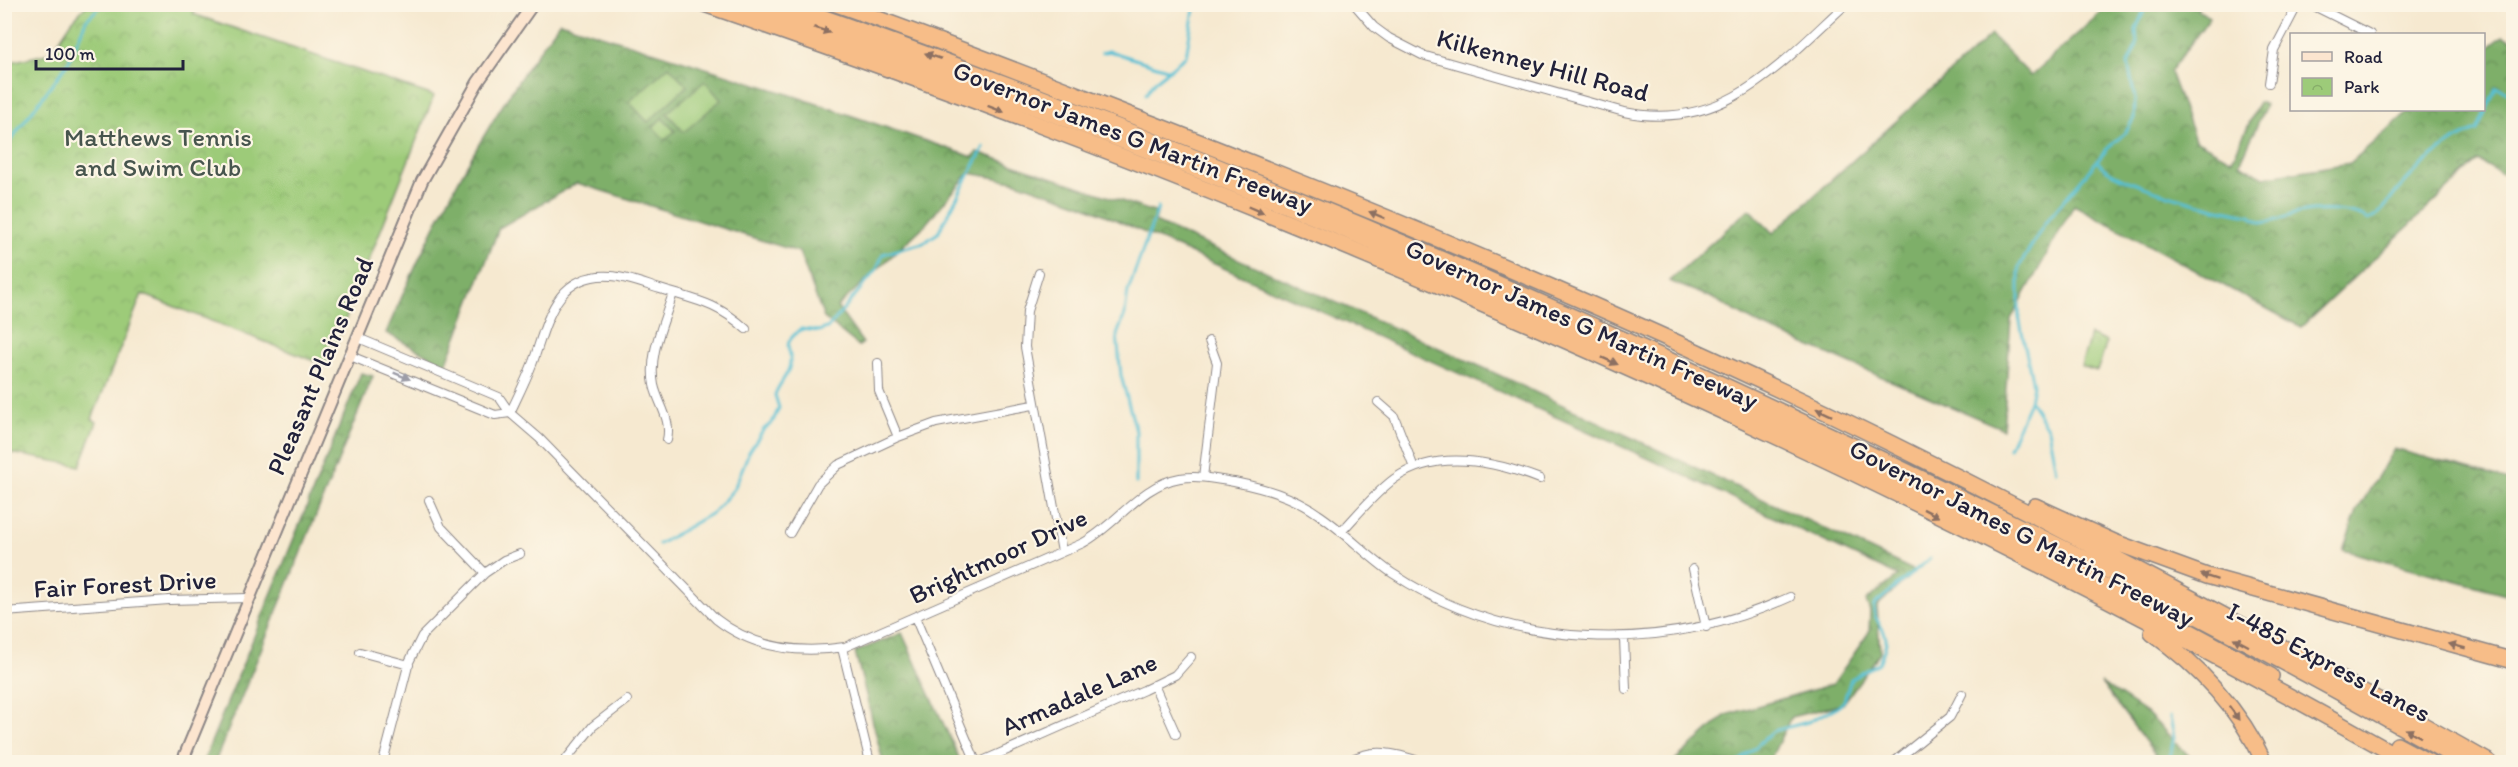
<svg xmlns="http://www.w3.org/2000/svg" width="2518" height="767" viewBox="0 0 2518 767" font-family="Itim,sans-serif">
  <defs>
    <pattern id="forest-crowns" width="20" height="18" patternUnits="userSpaceOnUse" patternTransform="scale(1.5)"><rect width="20" height="18" fill="#7eaf69"/><path d="M2 6a3 3 0 1 1 6 0M12 15a3 3 0 1 1 6 0" fill="none" stroke="#678e58"/></pattern>
    <pattern id="park-crowns" width="20" height="18" patternUnits="userSpaceOnUse" patternTransform="scale(1.5)"><rect width="20" height="18" fill="#9dcb79"/><path d="M2 6a3 3 0 1 1 6 0M12 15a3 3 0 1 1 6 0" fill="none" stroke="#87ae6a"/></pattern>
  </defs>
  <rect width="100%" height="100%" fill="#fcf5e5"/>
  <filter id="ink" filterUnits="userSpaceOnUse"><feTurbulence type="fractalNoise" baseFrequency=".0167" numOctaves="2"/><feDisplacementMap in="SourceGraphic" scale="12" xChannelSelector="R" yChannelSelector="G"/><feConvolveMatrix kernelMatrix="1 2 1 2 8 2 1 2 1" color-interpolation-filters="sRGB"/></filter>
  <filter id="wash" filterUnits="userSpaceOnUse"><feTurbulence type="fractalNoise" baseFrequency=".008" numOctaves="4" result="noise"/><feDisplacementMap in="SourceGraphic" scale="24" xChannelSelector="R" yChannelSelector="G"/><feGaussianBlur stdDeviation="1.35" result="paint"/><feColorMatrix in="noise" values="0 0 0 0 0 0 0 0 0 0 0 0 0 0 0 0 0 1.4 0 .05"/><feComposite in="paint" operator="in"/></filter>
  <g filter="url(#wash)">
    <rect width="100%" height="100%" fill="#f6e9d0"/>
    <path fill="url(#forest-crowns)" stroke="#506852" stroke-width="1.5" d="M2109,5H2199L2197,10L2210,17L2170,72L2195,140L2232,160L2259,102L2266,105L2240,164L2264,177L2350,163L2410,110H2484V51L2503,36L2513,41V180L2478,161L2301,327L2074,205L2011,319L2003,429L1760,325L1712,298L1669,281L1749,209L1773,233L1991,35L2031,76Z
      M560,22L785,93L973,157L977,152L1157,213L1155,222L1484,368L1915,571L1877,606L1880,653L1843,704L1791,717L1769,762H1673L1726,715L1833,684L1869,632L1870,611L1866,601L1898,576L1645,457L1085,206L1013,181L969,173L924,226L837,307L863,343L859,346L824,318L799,252L577,183L499,228L446,365L386,333C435,218 485,122 560,22Z
      M361,373L373,376L215,762H203Z
      M2394,449L2513,481V596L2343,550L2357,511Z
      M902,633L961,762H883L855,652Z
      M2101,683L2149,715L2195,762H2161Z"/>
    <path fill="url(#park-crowns)" stroke="#60765a" stroke-width="1.5" d="M87,5H197L193,14L434,96L327,366L142,294L92,419L97,422L80,466L5,452L4,73L11,62L51,53L72,21Z
      M2090,335L2107,342L2097,371L2081,366Z"/>
    <path fill="#9dcb79" stroke="#60765a" stroke-width="1.5" d="M669,66L687,86L648,122L629,102Z
      M705,81L721,100L684,132L667,113Z
      M662,118L675,131L665,140L653,127Z"/>
    <g fill="none" stroke-linecap="round" stroke-linejoin="round">
      <path stroke="#57c0d4" stroke-width="3" d="M1102,53L1109,51L1170,70
        M1146,94L1154,82L1186,56L1195,4
        M4,149L68,63L86,20L103,4
        M2099,163C2112,183 2224,212 2251,215C2254,220 2261,223 2267,222C2278,221 2288,215 2299,213C2320,209 2351,209 2369,220C2383,213 2388,202 2398,190C2420,165 2446,141 2477,130L2496,88L2514,94
        M2009,448L2030,401
        M2056,471L2048,429L2030,401L2033,385L2019,317V267L2045,223L2108,148L2126,132L2134,118L2135,99L2128,63L2137,45L2136,29L2147,4
        M1136,483V431L1121,376L1117,335L1125,314L1128,291L1158,208
        M659,544L714,512L734,489L749,452L764,429L772,423L779,408L775,395C778,385 786,378 789,368C795,347 777,348 801,329L819,331L829,327L877,269L883,254L923,243L938,233L984,147
        M1739,762L1773,731L1808,722L1839,706L1844,701L1851,679L1879,663C1882,656 1887,646 1886,638C1884,626 1872,619 1874,605L1930,558
        M2169,762L2174,737L2170,717"/>
    </g>
  </g>
  <g filter="url(#ink)">
    <g fill="none" stroke-linecap="round" stroke-linejoin="round">
      <g stroke="#8c8686" stroke-width="10">
        <path id="street" d="M1354,4L1374,27L1389,38L1422,55L1624,112C1724,133 1779,65 1846,4
          M2310,4L2370,34
          M2269,83L2274,50L2298,4
          M1039,273L1027,311L1025,347L1062,552
          M746,329C718,303 695,300 660,289C644,284 627,277 611,276C555,272 547,323 533,362C526,380 518,396 510,413L539,438L716,619C754,649 799,654 845,647L1083,543C1117,525 1140,485 1180,478C1198,475 1216,479 1234,482C1263,488 1293,496 1318,514C1344,531 1366,555 1392,573C1511,652 1663,654 1790,597
          M348,355L495,415L510,413L499,397L356,337
          M878,363L879,391L898,437
          M1378,402L1394,416L1414,468
          M667,440C672,419 658,404 654,385C648,354 664,323 673,293
          M1203,477L1217,363L1209,341
          M429,500L441,527L485,573
          M1341,532C1358,514 1374,494 1394,479C1437,448 1494,461 1540,479
          M790,533L818,484L838,465L898,437L936,423L1033,405
          M1693,569L1706,627
          M4,612L169,600L248,598
          M915,617L976,762
          M1624,638L1626,689
          M842,648L870,762
          M360,652L409,665
          M1154,685L1176,734
          M383,762L409,662L422,636L485,573L504,560L520,554
          M564,762L593,726L627,700
          M980,762L1144,690L1175,675L1191,657
          M1347,762C1372,747 1396,753 1421,762
          M1894,762L1950,717L1962,694"/>
      </g>
      <g stroke="#8c8686" stroke-width="14">
        <path id="secondary" d="M182,762L422,181L478,82L533,4"/>
      </g>
      <g stroke="#8c8686" stroke-width="18">
        <path id="highway" d="M704,4C1293,206 1866,456 2408,762
          M747,4C1272,183 1785,407 2271,676
          M785,4C1141,128 1489,273 1830,435C2044,536 2258,643 2463,762
          M836,4C943,41 1047,83 1153,124C1402,221 1651,325 1892,444C2094,544 2293,651 2489,762
          M2035,506L2114,542L2207,576L2514,661
          M2152,633C2198,665 2241,711 2264,762
          M2397,745L2429,762"/>
      </g>
      <use href="#street" stroke="#fff" stroke-width="8"/>
      <use href="#secondary" stroke="#fce5cf" stroke-width="10"/>
      <use href="#highway" stroke="#f7bd88" stroke-width="15"/>
    </g>
    <defs><path id="oneway-solid" d="M-6-.8H1V-3.2L6.5 0L1 3.2V.8H-6Z" transform="scale(1.5)"/></defs>
    <g fill="#8c7062">
      <use href="#oneway-solid" transform="translate(822 30) rotate(19)"/>
      <use href="#oneway-solid" transform="translate(933 56) rotate(-161)"/>
      <use href="#oneway-solid" transform="translate(996 109) rotate(21)"/>
      <use href="#oneway-solid" transform="translate(1256 210) rotate(23)"/>
      <use href="#oneway-solid" transform="translate(1377 215) rotate(-157)"/>
      <use href="#oneway-solid" transform="translate(1610 361) rotate(24)"/>
      <use href="#oneway-solid" transform="translate(1824 412) rotate(-155)"/>
      <use href="#oneway-solid" transform="translate(1931 513) rotate(27)"/>
      <use href="#oneway-solid" transform="translate(2209 577) rotate(-162)"/>
      <use href="#oneway-solid" transform="translate(2241 642) rotate(-152)"/>
      <use href="#oneway-solid" transform="translate(2457 646) rotate(-165)"/>
      <use href="#oneway-solid" transform="translate(2234 713) rotate(55)"/>
      <use href="#oneway-solid" transform="translate(2413 733) rotate(-152)"/>
    </g>
    <use fill="#9c9ca7" href="#oneway-solid" transform="translate(402 376) rotate(22)"/>
  </g>
  <g text-anchor="middle" dominant-baseline="central" stroke-width="4.5" stroke-linejoin="round" paint-order="stroke">
    <g font-size="26" fill="#22223b" stroke="#fcf5e5">
      <text transform="translate(1543 65) rotate(15)">Kilkenney Hill Road</text>
      <text transform="translate(1133 137) rotate(21)">Governor James G Martin Freeway</text>
      <text transform="translate(1582 324) rotate(24)">Governor James G Martin Freeway</text>
      <text transform="translate(320 366) rotate(-67)">Pleasant Plains Road</text>
      <text transform="translate(2022 533) rotate(27)">Governor James G Martin Freeway</text>
      <text transform="translate(998 556) rotate(-25)">Brightmoor Drive</text>
      <text transform="translate(125 584) rotate(-3)">Fair Forest Drive</text>
      <text transform="translate(2329 662) rotate(28)">I-485 Express Lanes</text>
      <text transform="translate(1079 694) rotate(-24)">Armadale Lane</text>
    </g>
    <g font-size="26" fill="#47554e" stroke="#fcf5e5">
      <text x="158" y="137">Matthews Tennis<tspan x="158" dy="30">and Swim Club</tspan></text>
    </g>
  </g>
  <rect width="2518" height="767" fill="none" stroke="#fcf5e5" stroke-width="24"/>
  <rect x="2290" y="33" width="195" height="78" fill="#fcf5e5" stroke="#a5a1a1" stroke-width="1.5"/>
  <rect x="2302" y="52" width="30" height="9" fill="#fce5cf" stroke="#a5a1a1" stroke-width="1.5"/>
  <text x="2344" y="63" font-size="18" fill="#22223b">Road</text>
  <rect x="2302" y="78" width="30" height="18" fill="url(#park-crowns)" stroke="#a5a1a1" stroke-width="1.5"/>
  <text x="2344" y="93" font-size="18" fill="#22223b">Park</text>
  <path d="M36 60v9h147v-9" fill="none" stroke="#22223b" stroke-width="3"/>
  <text x="45" y="60" font-size="18" fill="#22223b" stroke="#fcf5e5" stroke-width="4.5" paint-order="stroke">100 m</text>
</svg>
